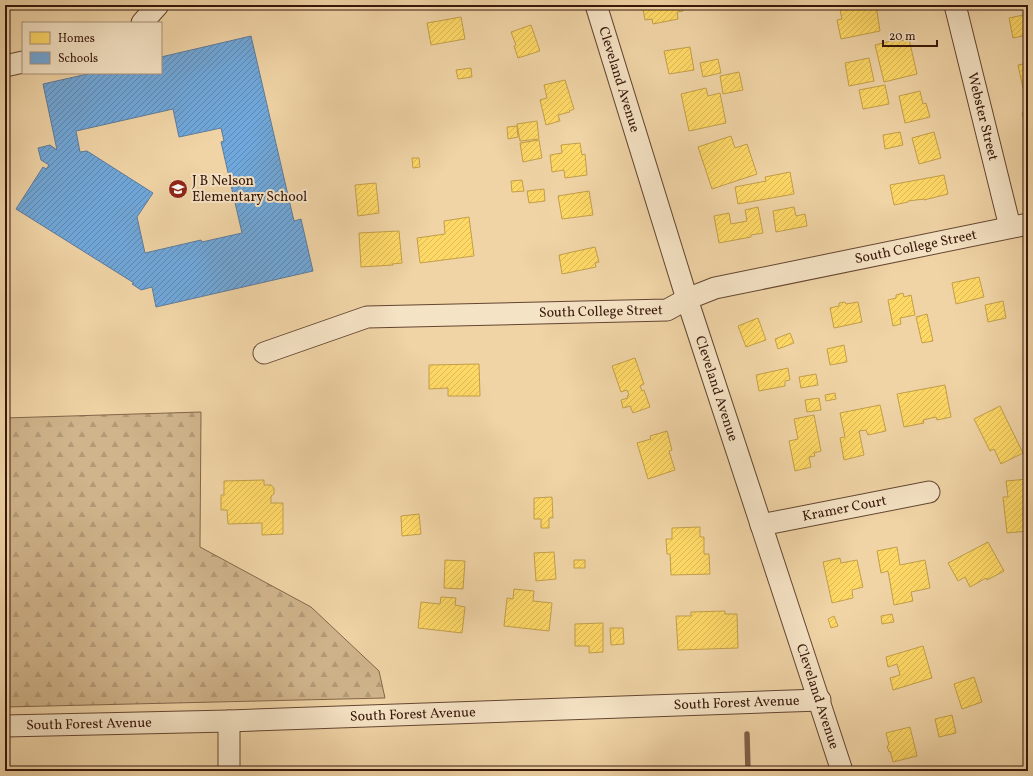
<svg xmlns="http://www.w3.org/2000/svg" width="1033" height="776" viewBox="0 0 1033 776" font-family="Vollkorn,serif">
  <defs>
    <pattern id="forest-firs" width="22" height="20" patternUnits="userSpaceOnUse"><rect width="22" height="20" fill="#d0b48b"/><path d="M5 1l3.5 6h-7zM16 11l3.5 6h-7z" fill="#b39a77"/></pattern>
    <pattern id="homes-hatch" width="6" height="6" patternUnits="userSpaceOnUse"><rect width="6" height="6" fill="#ffd966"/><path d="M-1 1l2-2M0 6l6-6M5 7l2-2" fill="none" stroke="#dbba57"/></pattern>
    <pattern id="schools-hatch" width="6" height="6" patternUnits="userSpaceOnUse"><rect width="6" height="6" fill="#6fa8dc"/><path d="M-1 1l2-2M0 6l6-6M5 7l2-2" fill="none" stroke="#5c88b1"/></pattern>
  </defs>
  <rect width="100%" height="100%" fill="#f0d4a6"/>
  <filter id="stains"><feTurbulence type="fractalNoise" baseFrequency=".005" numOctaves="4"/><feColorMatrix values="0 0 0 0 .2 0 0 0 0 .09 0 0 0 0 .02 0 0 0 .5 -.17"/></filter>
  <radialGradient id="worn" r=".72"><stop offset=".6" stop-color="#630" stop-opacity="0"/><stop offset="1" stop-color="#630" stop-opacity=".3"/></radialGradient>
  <path fill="url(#forest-firs)" stroke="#83664a" d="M201,412L200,547L311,607L379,671L385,698L5,707V418Z"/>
  <path fill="url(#homes-hatch)" stroke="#c39f4a" d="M650,5H681L683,11L677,12L678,19L653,24L652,19L645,20L643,9L650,8Z
    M839,5H876L880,31L841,39L837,20L842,19Z
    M1028,14V35L1013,38L1009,18Z
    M461,17L465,39L431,45L427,23Z
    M531,25L540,51L518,58L514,46L516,45L511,32Z
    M899,39L900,41L909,39L917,74L884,82L875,45Z
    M690,47L694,70L669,74L664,51Z
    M869,58L874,81L849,86L845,63Z
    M718,59L721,73L703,77L700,63Z
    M1028,63V87L1023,88L1018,65Z
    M471,68L472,77L458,79L456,70Z
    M739,72L743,90L723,94L720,76Z
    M565,80L574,109L569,111L570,112L558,115L560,121L546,125L540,100L547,98L544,85Z
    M885,85L889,104L863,109L859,90Z
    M706,88L708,96L720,93L726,123L689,131L681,94Z
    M920,91L923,104L926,103L930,117L905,123L899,96Z
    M1028,104V111L1025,112L1023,105Z
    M1028,111V127H1026L1022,113Z
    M537,121L539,139L520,141L517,124Z
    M517,126L518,137L508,139L507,127Z
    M900,132L903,145L885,149L883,135Z
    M934,132L941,158L919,164L912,138Z
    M731,136L735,148L747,144L757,174L712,189L698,147Z
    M539,140L542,158L523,162L520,143Z
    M580,143L582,155L585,154L587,175L565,178L564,170L552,172L550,155L562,153L561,145Z
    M412,158H419L420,167L413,168Z
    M790,172L794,194L738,204L735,187L766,181L765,177Z
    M944,175L948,194L924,200V199L908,201V202L894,205L890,185Z
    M522,180L524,191L512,192L511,181Z
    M376,183L379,213L358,216L355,185Z
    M544,189L545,201L529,203L527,191Z
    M589,191L593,215L562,219L558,196Z
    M758,207L763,233L751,235V237L719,243L714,216L729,213L731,224L747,221L745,210Z
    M794,207L796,216L805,214L807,226L776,232L773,211Z
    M469,217L474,256L420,263L417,238L445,234L444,221Z
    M399,231L402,263L392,264L393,265L361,267L359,233Z
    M595,247L599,262L595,263L596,267L562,274L559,255Z
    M979,277L984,297L956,304L952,283Z
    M903,293L904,297L911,295L915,315L900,318L901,324L893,326L888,300L896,298V295Z
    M1003,301L1006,318L988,322L985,305Z
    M845,302L846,304L858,302L862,322L834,328L830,308L839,306V303Z
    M927,314L933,341L922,343L916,317Z
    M758,318L766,340L746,347L738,326Z
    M790,333L794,343L778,349L775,339Z
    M844,345L847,362L830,365L827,349Z
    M635,358L644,384L640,386L642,391L644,390L650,407L633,413L630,406L623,408L621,400L628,398L627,396L629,395L627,390L621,392L612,366Z
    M479,364L480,396H448V388L429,389V365Z
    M788,368L790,380L785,381V386L759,391L756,375Z
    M816,374L818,385L801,388L799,377Z
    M945,385L951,417L937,420L936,417L923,420L924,423L904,427L897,394Z
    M835,393L836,399L826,401L825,395Z
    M819,398L821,410L807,412L805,400Z
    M880,405L886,431L868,435L866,430L859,431L864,455L844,460L840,438L845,437L840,413Z
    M1000,406L1023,453L1001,464L994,449L990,451L974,419Z
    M814,415L821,451L814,453L815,456L809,457L811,467L795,471L789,441L798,439L794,419Z
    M667,431L672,450L669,451L675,470L648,479L637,443L651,439L650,436Z
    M1028,479V531L1007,533L1003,497H1008L1006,481Z
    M264,480V485H271L274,488V494L271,496V503H283V534L262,535V523L228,524L227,510H221V495H224V481Z
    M552,497L553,518H549V528H541V519H534V498Z
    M419,514L421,534L402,536L401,516Z
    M700,527V537H704V554H709L710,574L671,575L670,554H667L666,539H672V528Z
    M988,542L1004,571L987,580L986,578L970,587L965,577L958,581L948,563Z
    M897,547L900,565L925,560L930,588L911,592L913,601L894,605L888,571L881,573L877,551Z
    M554,552L556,579L536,581L534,553Z
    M840,558L841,563L857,560L863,587L852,590L853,598L832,603L823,562Z
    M445,560L465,561L463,589L444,588Z
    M574,560H585V568H574Z
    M514,589L534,591L533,601L552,603L549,631L504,626L507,598L513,599Z
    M441,597L456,598L455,605L465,607L462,633L418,628L421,602L440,604Z
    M725,611V614H737L738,648L678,650L676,616H691V612Z
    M892,614L894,622L882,624L881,616Z
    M834,616L838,626L831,628L828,619Z
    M603,623V652L589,653V646H575V624Z
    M610,628H623L624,644L611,645Z
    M923,646L932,678L893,690L890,678L900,675L897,664L888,667L886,657Z
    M974,677L982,702L962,709L954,684Z
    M952,715L956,733L939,737L935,719Z
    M910,727L917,756L893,762L890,751L889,752L887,746L889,745L886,733Z"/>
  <path fill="url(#schools-hatch)" stroke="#5e7c9d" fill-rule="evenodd" d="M251,36L294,221L301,219L313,271L156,307L152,287L141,290L132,284L134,283L16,209L43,167L46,169L49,165L41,160L38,148L50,145L57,150L43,84L92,73H161V57ZM173,109L179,137L221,128L224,141L221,142L242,233L202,242L201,240L145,253L137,217L153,193L87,151L80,152L76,131Z"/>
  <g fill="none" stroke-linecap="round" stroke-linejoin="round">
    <path stroke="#806248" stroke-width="5.5" d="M747,734L748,771"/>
    <g stroke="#644631" stroke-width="23">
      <g id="minor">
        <path id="s1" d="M596,5L687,299L842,771"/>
        <path id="s2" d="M955,5L1010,227"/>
        <path d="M142,23L158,5"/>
        <path d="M5,66L23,62"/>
        <path id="s3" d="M264,353L367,317L667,310L687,299L715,288L1028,224"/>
        <path id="s4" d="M761,525L929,492"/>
        <path d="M229,721V771"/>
        <path id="s5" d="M5,726L229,721L820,700"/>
      </g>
    </g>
    <use href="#minor" stroke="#f5e3c5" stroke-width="21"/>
  </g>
  <defs>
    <g id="school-disc" transform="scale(1)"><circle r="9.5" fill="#8f2418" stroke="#f5e3c5"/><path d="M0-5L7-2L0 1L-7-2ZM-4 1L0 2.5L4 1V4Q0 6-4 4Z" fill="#fff"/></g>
  </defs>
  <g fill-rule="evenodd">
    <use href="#school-disc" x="178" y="189"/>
  </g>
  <g text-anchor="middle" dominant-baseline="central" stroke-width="4" stroke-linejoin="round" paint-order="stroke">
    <g font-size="14" fill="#36170a" stroke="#f5e3c5">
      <text stroke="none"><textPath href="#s1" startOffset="78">Cleveland Avenue</textPath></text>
      <text stroke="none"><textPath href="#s2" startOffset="115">Webster Street</textPath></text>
      <text stroke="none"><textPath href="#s3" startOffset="667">South College Street</textPath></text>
      <text stroke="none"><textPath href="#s3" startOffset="343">South College Street</textPath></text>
      <text stroke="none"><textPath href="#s1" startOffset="402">Cleveland Avenue</textPath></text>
      <text stroke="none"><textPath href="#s4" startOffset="85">Kramer Court</textPath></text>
      <text stroke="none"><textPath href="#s1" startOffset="726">Cleveland Avenue</textPath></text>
      <text stroke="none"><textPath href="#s5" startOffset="732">South Forest Avenue</textPath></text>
      <text stroke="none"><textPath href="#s5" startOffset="408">South Forest Avenue</textPath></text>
      <text stroke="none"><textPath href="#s5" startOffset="84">South Forest Avenue</textPath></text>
    </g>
    <g font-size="14" fill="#36170a" stroke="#f5e3c5" text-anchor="start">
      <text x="192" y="181">J B Nelson<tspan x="192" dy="16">Elementary School</tspan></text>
    </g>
  </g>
  <rect width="1033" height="776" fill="none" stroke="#f0d4a6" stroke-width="20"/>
  <rect x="6" y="6" width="1021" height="764" fill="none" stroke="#36170a" stroke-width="2"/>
  <rect x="10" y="10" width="1013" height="756" fill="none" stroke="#36170a"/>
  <rect x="22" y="22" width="140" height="52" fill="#f5e3c5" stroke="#a9917a"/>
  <rect x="30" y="32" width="20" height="12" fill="#ffd966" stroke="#a9917a"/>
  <text x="58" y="42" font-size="12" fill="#36170a">Homes</text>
  <rect x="30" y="52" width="20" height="12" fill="#6fa8dc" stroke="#a9917a"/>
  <text x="58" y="62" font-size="12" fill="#36170a">Schools</text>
  <path d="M883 40v6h54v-6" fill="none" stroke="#36170a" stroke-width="2"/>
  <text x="889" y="40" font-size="12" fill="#36170a" stroke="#f5e3c5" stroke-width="3" paint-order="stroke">20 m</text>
  <rect width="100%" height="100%" filter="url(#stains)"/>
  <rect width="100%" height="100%" fill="url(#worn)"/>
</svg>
